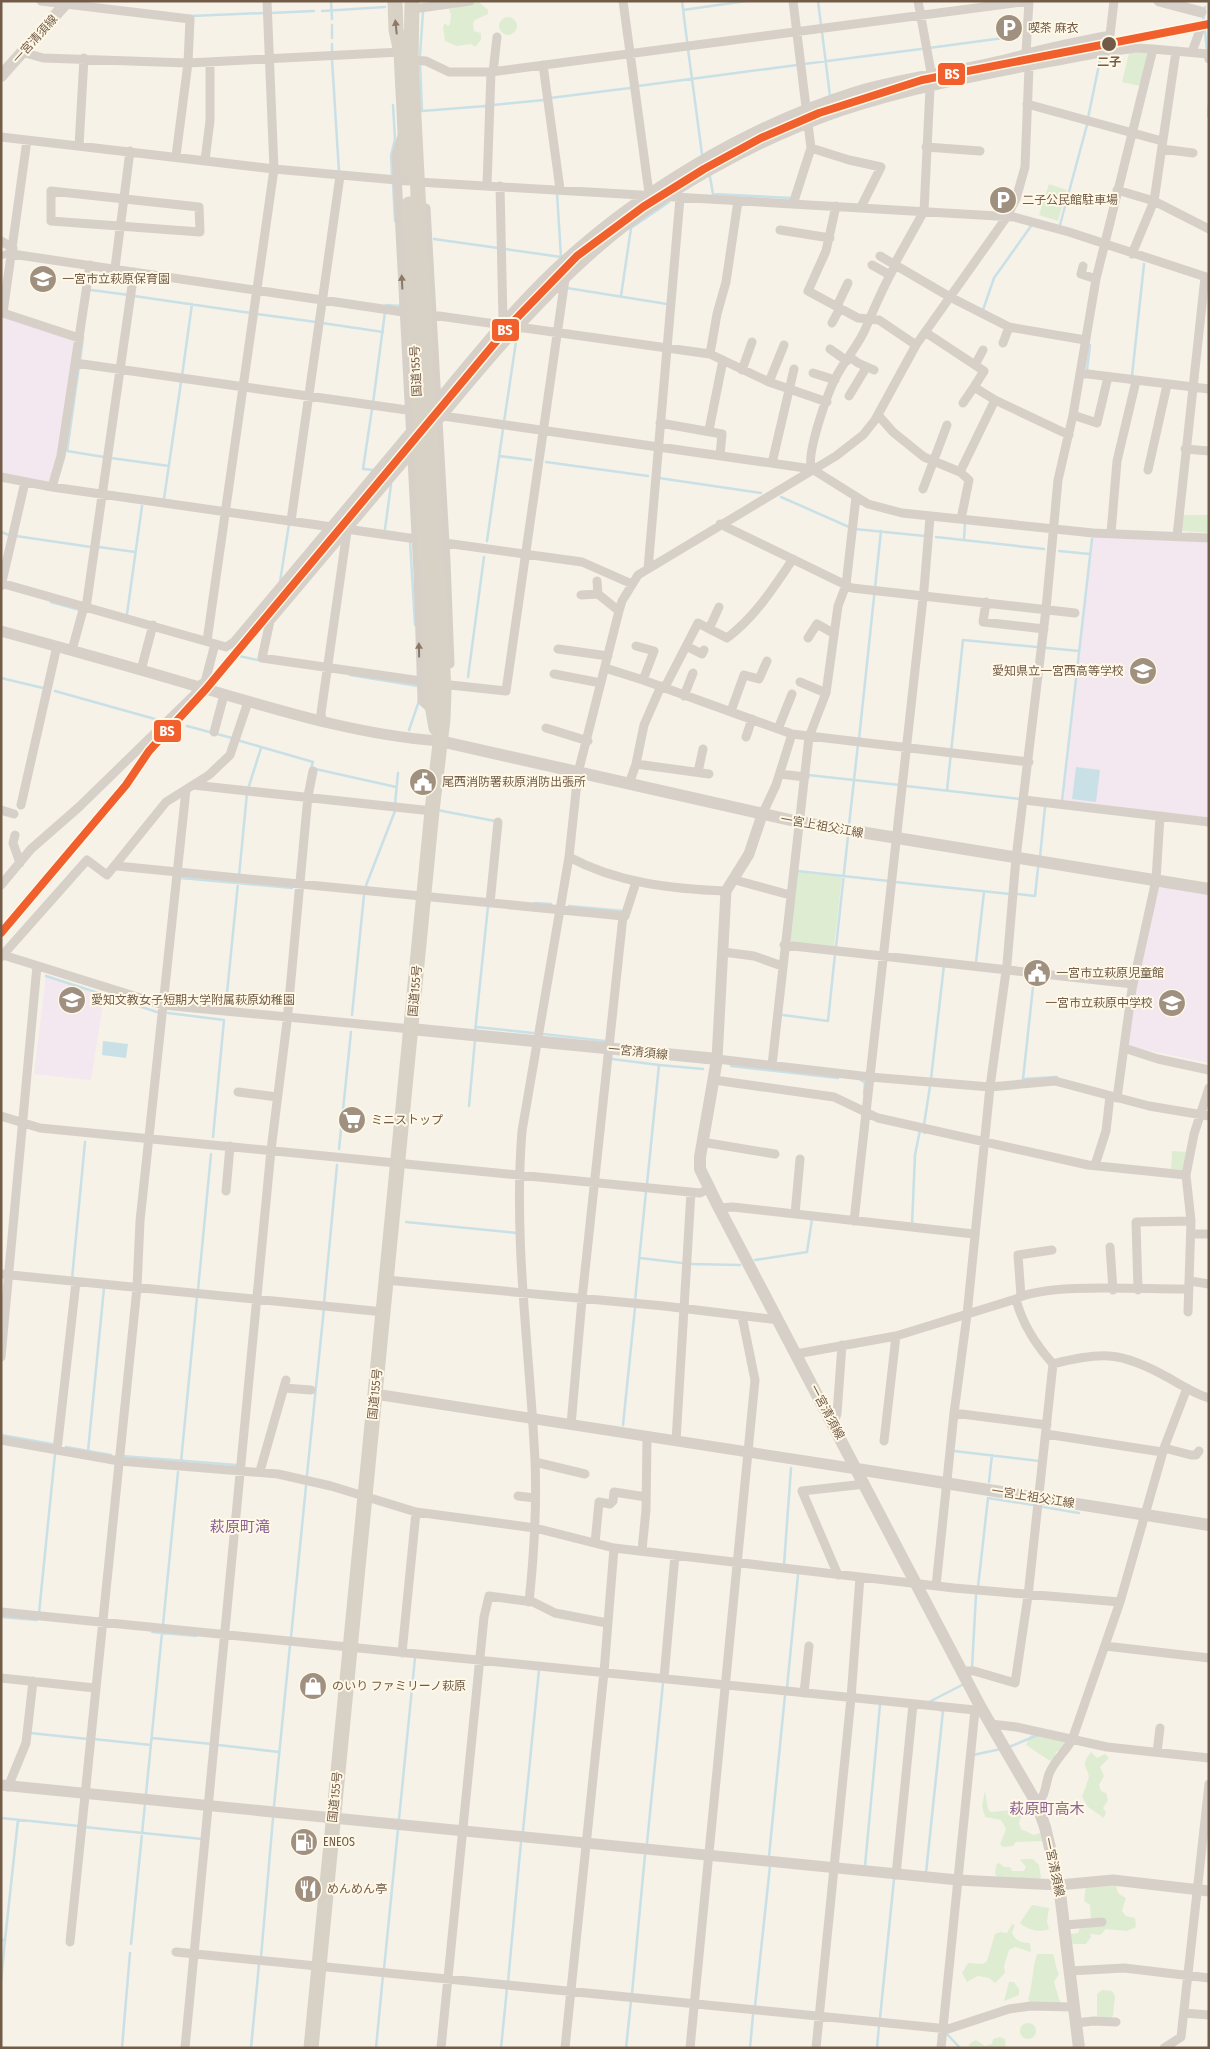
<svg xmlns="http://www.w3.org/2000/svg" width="1210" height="2049" viewBox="0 0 1210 2049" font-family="'Fira Sans Condensed','Noto Sans JP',sans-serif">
  <rect width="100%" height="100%" fill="#f6f2e7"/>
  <path fill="#f3e7f0" d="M1,314L75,338L58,455L51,482L1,473Z
    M1093,536L1209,541V818L1063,802Z
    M1159,885L1209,893V1063L1128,1046L1141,960Z
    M46,977L104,997L91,1080L34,1074Z"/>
  <path fill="#deedd2" d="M471,2H479L488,10V14L475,20L473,23L474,31L481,33V40L475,47L471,44L457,46L445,41L443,27L445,23L448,26L450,24L451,14L449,9Z
    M499 26a9 9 0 1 1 18 0a9 9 0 1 1-18 0Z
    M1129,53H1148L1140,86L1122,82Z
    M1049,184L1067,190L1058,221L1039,215Z
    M1183,515H1209V533L1181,531Z
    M797,872L842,877L834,947L792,943L790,939Z
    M1172,1151L1188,1152L1185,1167L1182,1170L1171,1169Z
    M1034,1733L1060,1739L1065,1743L1063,1749L1056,1752L1055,1757L1050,1761L1026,1745L1030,1736Z
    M1091,1752L1097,1758L1105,1754L1109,1758L1100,1767L1104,1776L1099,1785L1101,1791L1106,1793L1108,1800L1103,1808L1106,1812L1104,1818L1088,1807L1082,1797L1089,1777C1087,1766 1080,1765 1091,1752Z
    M985,1791L988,1809L991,1812L1025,1809L1026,1816L1021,1817L1019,1823L1021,1829L1034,1835L1043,1832L1045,1841L1016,1842L1013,1846L1003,1847L1000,1844L1006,1829L1001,1820L985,1817L982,1806Z
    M1024,1859H1033L1039,1865L1041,1877L1038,1881C1025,1879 1010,1880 998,1878L995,1874L996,1865L999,1863L1004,1867H1010L1012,1871H1024L1026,1867L1020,1860Z
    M1086,1885H1116L1118,1893L1126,1898L1122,1911L1126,1916L1135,1918L1136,1927L1127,1931L1106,1929L1100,1935L1090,1934L1091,1937L1086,1944H1073L1069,1940L1071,1934L1078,1933L1080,1927L1091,1921L1090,1905L1084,1901Z
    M1032,1905L1049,1908L1047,1921L1049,1929C1040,1933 1027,1930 1020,1923Z
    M1012,1924L1015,1925L1012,1933C1016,1941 1021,1943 1030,1943L1031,1952L1015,1947L1009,1950L1004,1966L1005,1973L995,1983L989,1978L978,1976L967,1982L962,1973L968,1963L983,1964L987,1961L995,1934L1000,1932L1007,1933Z
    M1037,1954H1053C1056,1961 1055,1967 1059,1974L1054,1982L1060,2002L1057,2005H1033L1028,2000C1033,1984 1032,1969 1037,1954Z
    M1009,1982H1014L1019,1989V1995L1004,2001Z
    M1102,1990L1112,1991L1115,1996L1113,2016L1108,2020L1097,2016V1994Z
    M1020 2031a8 8 0 1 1 16 0a8 8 0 1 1-16 0Z
    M1000,2037L1005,2039L1006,2048H968L970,2043L976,2040L985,2046L992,2044L993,2039Z"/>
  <path fill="#c9e0e6" d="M1076,767L1100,770L1096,802L1072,799Z
    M103,1041L128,1044L126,1058L102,1055Z"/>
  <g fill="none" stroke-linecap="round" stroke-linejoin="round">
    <path stroke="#c9e0e6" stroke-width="2.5" d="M331,1L332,19
      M682,1L687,41
      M818,1L821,25
      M683,10L746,1
      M322,11L385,7
      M270,13L314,11
      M190,16L264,13
      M1203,21L1205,7
      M332,25V38
      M1205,31L1207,51
      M822,32L830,96
      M332,44V52
      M929,48L1018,36
      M688,49L702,154
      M420,55L423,12
      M332,59L339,172
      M420,63L422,111L486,106V108
      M804,64L921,49
      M638,86L797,65
      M550,98L630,88
      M493,105L544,100
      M1208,116L1209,103
      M1088,118L1100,60
      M392,175L391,156L395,139L393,105
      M710,177L713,194L791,198
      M393,183L395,221
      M1060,225L1087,125
      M434,239L498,248
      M505,249L561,257L557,193
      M567,288L667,304
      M91,290L129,295
      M134,296L251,313
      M621,296L631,228L669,202
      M386,305L400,306V304
      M983,310L994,278L1031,226
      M257,314L316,322
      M322,323L383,332
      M80,361L83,337
      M79,366L67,451L104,457
      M1087,370L1090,345L1088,344
      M182,376L192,304
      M1132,376L1144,264
      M373,403L385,312
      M372,409L363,469L373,470
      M504,422L517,335
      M499,456L531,460
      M111,458L169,466
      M546,462L648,476
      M659,478L761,493
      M781,497L849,527
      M164,499L181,382
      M385,529L391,485
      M855,529L925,536
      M1,532L9,535
      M16,536L91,547
      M936,537L1044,549
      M964,540L965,522
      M410,541L415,625
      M487,541L503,429
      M99,547L135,552
      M1059,551L1090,554
      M280,582L289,524
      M51,602L80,610
      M127,614L142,506
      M239,656L262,661
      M350,675L418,686
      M468,677L484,557
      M1,678L43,688
      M55,691L162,721
      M187,726L232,738
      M409,730L419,701
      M859,739L881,531
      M237,740L313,762L311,768L396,787
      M808,775L854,780L858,744
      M906,786L1021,799
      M248,789L261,748
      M947,790L963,640L1079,651
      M1062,801L1092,539
      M395,804L398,773
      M437,810L495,821
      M849,825L854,780L900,785
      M1040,857L1045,807
      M797,871L889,881
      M239,876L247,793
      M181,878L292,888
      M895,882L1010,894
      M365,888L395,811
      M1018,894L1035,896L1038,868
      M535,903L551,904
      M569,906L623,911
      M836,947L848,836
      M976,962L984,892
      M46,976L157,1012
      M1034,978L1023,1079L1057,1077
      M226,1003L238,883
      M168,1013L224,1020L213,1137
      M352,1015L364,895
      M783,1015L828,1021L835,954
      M476,1027L533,1033
      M475,1032L488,906
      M543,1034L605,1041
      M611,1057L612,1059L659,1065
      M731,1066L838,1078
      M931,1079L944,965
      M861,1080L865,1083L864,1094
      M469,1106L475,1040
      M924,1125L930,1086
      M339,1149L351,1032
      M647,1184L659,1065L703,1069
      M406,1222L517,1233
      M912,1225L915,1155L920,1130L925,1133
      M640,1258L682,1263
      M755,1260L807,1252L812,1219
      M690,1264L740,1265
      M72,1279L85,1142
      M198,1290L211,1154
      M635,1301L646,1191
      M324,1303L337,1165
      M623,1425L635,1308
      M1,1435L52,1444
      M66,1447L111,1455
      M88,1451L104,1288
      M954,1451L1039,1461
      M122,1456L237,1465
      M181,1462L197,1297
      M307,1475L324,1308
      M989,1482L992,1455
      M1043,1507L1079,1513
      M784,1565L791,1468
      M978,1587L988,1498L1033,1505
      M39,1613L55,1454
      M1,1617L37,1620
      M163,1625L178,1472
      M152,1632L196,1636
      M291,1637L306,1486
      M972,1668L976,1595
      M787,1688L798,1575
      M929,1702L962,1685
      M30,1733L88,1739
      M152,1738L212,1744
      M93,1739L151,1745
      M218,1745L279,1752
      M1009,1747L1038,1735
      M973,1755L1001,1749
      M146,1794L162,1633
      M274,1806L290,1645
      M1,1818L79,1826
      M399,1819L415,1658
      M84,1827L202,1839
      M523,1831L539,1670
      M647,1843L663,1683
      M769,1856L785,1695
      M865,1866L880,1705
      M926,1873L943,1711L940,1710
      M1,1940H5L1,1982
      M5,1940L18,1820
      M131,1944L145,1804
      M261,1957L273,1818
      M384,1969L398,1829
      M508,1982L521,1842
      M632,1994L645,1855
      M755,2006L770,1866
      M880,2018L894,1879
      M946,2033L960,2048
      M122,2048L130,1953
      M251,2048L259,1964
      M376,2048L383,1975
      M501,2048L507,1988
      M626,2048L631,2001
      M750,2048L753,2015
      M877,2048L879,2025"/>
    <path stroke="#d7d0c9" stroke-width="7" d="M1,256L8,253"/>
    <path stroke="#d7d0c9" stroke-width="9" d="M41,1L190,19L188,63L176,156
      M623,1L649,193
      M793,1L811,148L793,204
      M918,1L931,72
      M413,9L470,1
      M22,52L43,58L188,63L401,52
      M1192,52L1200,30
      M411,60L426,61L449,72H491L1029,1
      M543,65L560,189
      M493,72L497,37
      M1027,104L1162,141
      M402,136L396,155L418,573L422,701L433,711
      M1,137L274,169L408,181
      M27,140L3,313L79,338
      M79,146L84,58
      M926,147L980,151
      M811,148L849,160L881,167L861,207
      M1162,149L1193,153
      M205,160L210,121V62
      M418,182L1014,217L1069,232L1209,278
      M487,185L491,72
      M500,186L503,321
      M1117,190L1154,201L1209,229
      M51,191L199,207L200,232L51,221Z
      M836,206L826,251L808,291L858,318L879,320L916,345
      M426,208L446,561L450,664
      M780,230L830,238
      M1,241L13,248
      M12,254L403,312
      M1132,254L1154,201L1176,51
      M880,256L950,297L1009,327L1085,340
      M872,265L890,275
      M894,265L924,211L930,88
      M1083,266L1081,274L1096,279
      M115,268L130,151
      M837,306L848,283
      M432,315L710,354L769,382L827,402
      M832,323L840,308
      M925,332L984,371L974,387L995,400L1069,435
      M1003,343L1009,327
      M830,349L847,361
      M710,354L717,314L726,282L738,201
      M850,357L858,363L874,370
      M75,363L414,411
      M975,365L983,350
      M742,370L752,342
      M813,373L835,380
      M1080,373L1209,389
      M769,382L784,345
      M849,396L866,368
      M963,403L974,387
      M430,409C470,361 508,313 553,270C635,192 747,125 855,91C909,75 965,70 1020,55C1049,47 1079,41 1110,35L1114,1
      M878,415L893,432L924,457L960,472
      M1073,415L1097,423L1108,377
      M443,416L812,469L868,504L902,513L1093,533L1209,538
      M660,423L722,434L720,456
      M431,430C483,367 536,303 598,249C665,191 756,141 840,112C924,84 1013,70 1100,53L1136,48L1153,49
      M709,430L723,360
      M1185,449L1209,451
      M772,463L794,369
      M812,469C805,456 828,392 836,377C845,359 860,344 867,325C876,304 884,285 895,266
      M1148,470L1167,385
      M1,477L52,487L416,539
      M52,487L61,456L90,265
      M923,489L947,425
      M961,519L969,480L960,472L995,400
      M291,521L340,176
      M720,524L852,588L1075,613
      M1111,533L1117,461L1136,381
      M1177,536L1205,277
      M445,543L582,562L632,584
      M648,569L680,198
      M597,581L598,594
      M1,583L226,647L234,642L420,420
      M1,586L25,482
      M581,595L598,594L619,611
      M986,602L983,622L1044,629
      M709,629L719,607
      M808,638L817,624L833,633
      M207,641L274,169L267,1
      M636,646L654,651L643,680
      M686,646L702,654L704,650
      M558,649L608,656
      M72,650L83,610L86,608L134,272
      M605,668L643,680L792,734L1029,762
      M141,670L153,625
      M554,674L601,683
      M421,681L262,658L270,621L421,442
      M800,682L826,693
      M665,687L698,623L727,638C756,616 773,588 793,559
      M444,691L450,685L506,691L565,279
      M684,696L693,673
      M731,711L744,675L759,679L767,661
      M322,721L321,713L347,531
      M546,728L588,741
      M778,729L792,694
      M214,732L224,695
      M746,737L752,719
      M636,764L709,774
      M698,772L703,749
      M780,774L805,777
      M629,784L636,764L644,725L661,686
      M193,785L432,811
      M1024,800L1209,822
      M21,805L57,646
      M1,810L14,814
      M762,815L776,785L792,734
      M15,835L13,843L20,863
      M569,857C617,883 672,889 726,891
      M117,866L623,916
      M735,880L790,895
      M1,885L31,849L79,807L195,694L198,686L205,682L215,644
      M490,903L498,822
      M784,945L1133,984
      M723,952L754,956L782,966
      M3,955L163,1005L411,1029
      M1,957L87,860L107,875L166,802L209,775L230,755L248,702
      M1124,1048L1158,1059L1209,1070
      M717,1059L870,1077L990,1087L1055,1081L1149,1106L1209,1116
      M772,1065L809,737L826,693L838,606L846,585L856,497
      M714,1080L834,1097L878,1118L1088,1165L1186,1175L1191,1221L1188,1312
      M238,1092L277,1097
      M1117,1098L1132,989L1156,880L1160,816
      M1,1116L40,1128L700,1193L709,1189
      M702,1142L775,1154
      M1095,1165L1106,1131L1110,1096
      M1186,1175L1194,1134L1209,1088
      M226,1191L230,1146
      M719,1208L733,1207L974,1234
      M795,1214L800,1159
      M854,1221L924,589L930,517
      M1191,1234H1207
      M1110,1247L1113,1290
      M1,1274L384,1312
      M386,1280L664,1306L779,1320
      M1190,1281L1209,1284
      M1138,1290L1136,1222L1191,1221
      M1021,1296L1018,1255L1052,1250
      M1016,1299C1048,1282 1148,1290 1189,1289
      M796,1354L896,1336L1016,1299C1022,1324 1036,1345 1053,1364L1028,1596L1015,1683L974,1671H962
      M1,1357L37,966
      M1053,1364C1103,1351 1122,1352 1167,1377C1180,1384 1194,1394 1209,1398
      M284,1388L311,1390
      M954,1413L1047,1425
      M833,1424L837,1414L842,1345
      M571,1425L582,1299L623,916H625L636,882
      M1046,1434L1162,1452
      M1,1440L119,1461L278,1474L331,1486L416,1512L535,1528L614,1548L954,1588L1120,1602
      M676,1441L691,1192
      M884,1441L896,1336
      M1164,1448L1191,1455H1196L1199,1451
      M57,1450L76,1282
      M535,1462L585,1474
      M260,1471L286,1380
      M518,1496L535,1498
      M595,1543L599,1502L610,1504L613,1501L614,1492L646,1497
      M642,1550L646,1510L647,1436
      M838,1575L802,1491L865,1484
      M936,1586L954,1413L967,1315L990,1087L1007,964L1016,858L1046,609L1058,480L1073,415L1096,279L1153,49L1208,54L1209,59
      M529,1602C534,1555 537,1509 535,1461C530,1352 513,1241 522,1131L569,857L578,773L619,611L622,601L638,575L836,456L863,435L875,420L916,345L1006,218L1016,199L1025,167L1029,67L1026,53L1029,1
      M1,1612L975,1710
      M1105,1646L1209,1658
      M402,1653L416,1512
      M1,1678L95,1688
      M664,1678L675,1555
      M804,1693L809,1646
      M991,1724L1016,1727L1107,1747L1209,1758
      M1157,1752L1160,1728
      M8,1787L26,1743L33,1681
      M1037,1804C1046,1795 1045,1786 1049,1774C1054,1761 1065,1752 1072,1740L1120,1602L1164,1448L1187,1388
      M896,1875L913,1704
      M1065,1925L1102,1922
      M70,1942L137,1288L140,1221L186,790
      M176,1952L948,2029L1009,2009L1031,2006L1073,2007
      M1070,1971L1124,1968L1209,1978
      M1184,2013L1209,2015
      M1075,2023L1094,2021L1116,2022
      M185,2048L271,1150L287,1022L308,796L313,771
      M441,2048L484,1617L489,1596L533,1602L555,1613L607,1623
      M565,2048L604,1672L614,1548
      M690,2048L755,1380L742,1316
      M816,2048L851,1698L860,1577
      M941,2048L975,1710L978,1708
      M1164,2048L1181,2037L1209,1784"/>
    <path stroke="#d7d0c9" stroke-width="11" d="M1159,1L1201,12
      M1,631C67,649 133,667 199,687C278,710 357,735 440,741
      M717,1059L726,891L749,854L762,815
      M375,1394L857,1469
      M1,1785L958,1880L1059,1885L1113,1880L1209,1891"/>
    <path stroke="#d7d0c9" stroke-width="12" d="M1,76L68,1
      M440,741L799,822L1209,889
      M411,1029L717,1059L700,1157V1169L719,1208L980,1706L1037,1804L1045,1827L1059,1885L1079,2048
      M857,1469L1209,1525"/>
    <path stroke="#d8d1c5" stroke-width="15" d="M395,1L396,30L401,52L407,171
      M409,204L433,711L436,728
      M311,2048L432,811L443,719L444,691L411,60L412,1"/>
    <g stroke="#fff8e6" stroke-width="11">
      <path id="rail-1" d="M1,933L126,785L149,751L206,689L509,326L577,256L643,207L704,169L761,138L819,113L922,80L1209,24"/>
    </g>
    <use href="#rail-1" stroke="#f05f2c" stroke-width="8"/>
  </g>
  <defs><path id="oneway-solid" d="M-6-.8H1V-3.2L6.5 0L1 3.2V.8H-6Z" transform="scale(1.25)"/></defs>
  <use fill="#8c7967" href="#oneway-solid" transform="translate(396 27) rotate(-96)"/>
  <g fill="#8b7968">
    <use href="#oneway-solid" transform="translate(402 282) rotate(-93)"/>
    <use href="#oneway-solid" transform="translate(419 650) rotate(-91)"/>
  </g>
  <defs>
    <g id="parking-disc" transform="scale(1.4375)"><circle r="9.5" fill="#a09080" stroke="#fff8e6"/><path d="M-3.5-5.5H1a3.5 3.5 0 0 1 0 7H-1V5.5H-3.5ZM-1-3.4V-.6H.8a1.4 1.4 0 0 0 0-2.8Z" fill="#fff"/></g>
    <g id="school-disc" transform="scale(1.4375)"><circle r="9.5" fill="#a09080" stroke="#fff8e6"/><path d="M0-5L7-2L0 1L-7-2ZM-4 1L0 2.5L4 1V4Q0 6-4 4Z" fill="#fff"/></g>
    <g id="civic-disc" transform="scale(1.4375)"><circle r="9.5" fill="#a09080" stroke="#fff8e6"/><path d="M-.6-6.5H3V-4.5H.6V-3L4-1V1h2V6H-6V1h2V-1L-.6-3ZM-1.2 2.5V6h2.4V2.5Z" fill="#fff"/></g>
    <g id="supermarket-disc" transform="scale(1.4375)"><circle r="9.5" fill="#a09080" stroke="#fff8e6"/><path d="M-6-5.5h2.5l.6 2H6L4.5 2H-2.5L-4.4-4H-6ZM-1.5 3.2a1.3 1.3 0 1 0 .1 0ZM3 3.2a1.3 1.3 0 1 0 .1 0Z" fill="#fff"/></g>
    <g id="shop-disc" transform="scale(1.4375)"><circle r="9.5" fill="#a09080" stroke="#fff8e6"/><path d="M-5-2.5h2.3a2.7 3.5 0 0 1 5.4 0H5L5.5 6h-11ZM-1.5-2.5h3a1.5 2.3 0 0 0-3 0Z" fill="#fff"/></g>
    <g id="fuel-disc" transform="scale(1.4375)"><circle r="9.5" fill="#a09080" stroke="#fff8e6"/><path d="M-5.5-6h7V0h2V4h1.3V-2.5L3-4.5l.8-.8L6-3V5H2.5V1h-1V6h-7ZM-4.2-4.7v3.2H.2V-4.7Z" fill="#fff"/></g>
    <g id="restaurant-disc" transform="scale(1.4375)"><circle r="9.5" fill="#a09080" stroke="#fff8e6"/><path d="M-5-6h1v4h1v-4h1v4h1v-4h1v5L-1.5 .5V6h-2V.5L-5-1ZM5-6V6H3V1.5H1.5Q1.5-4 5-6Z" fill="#fff"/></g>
  </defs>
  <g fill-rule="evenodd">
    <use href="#parking-disc" x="1009" y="28"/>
    <use href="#parking-disc" x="1003" y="200"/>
    <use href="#school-disc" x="43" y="279"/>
    <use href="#school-disc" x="1143" y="671"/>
    <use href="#civic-disc" x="423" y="782"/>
    <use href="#civic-disc" x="1037" y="973"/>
    <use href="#school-disc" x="72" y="1000"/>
    <use href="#school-disc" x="1172" y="1003"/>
    <use href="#supermarket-disc" x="352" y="1120"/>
    <use href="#shop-disc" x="313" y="1686"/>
    <use href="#fuel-disc" x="304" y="1842"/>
    <use href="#restaurant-disc" x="308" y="1889"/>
  </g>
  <circle fill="#725c48" stroke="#fff8e6" stroke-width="2" cx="1109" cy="44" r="8"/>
  <g text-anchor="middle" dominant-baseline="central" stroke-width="4" stroke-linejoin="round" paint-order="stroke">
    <g font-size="12" fill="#725c48" stroke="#fff8e6" text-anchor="start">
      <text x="1028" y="28">喫茶 麻衣</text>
      <text x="1022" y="200">二子公民館駐車場</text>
      <text x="62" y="279">一宮市立萩原保育園</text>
      <text x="1124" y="671" text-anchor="end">愛知県立一宮西高等学校</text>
      <text x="442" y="782">尾西消防署萩原消防出張所</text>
      <text x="1056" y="973">一宮市立萩原児童館</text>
      <text x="91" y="1000">愛知文教女子短期大学附属萩原幼稚園</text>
      <text x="1153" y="1003" text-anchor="end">一宮市立萩原中学校</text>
      <text x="371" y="1120">ミニストップ</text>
      <text x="332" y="1686">のいり ファミリーノ萩原</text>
      <text x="323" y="1842">ENEOS</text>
      <text x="327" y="1889">めんめん亭</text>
    </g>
    <g font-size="12" fill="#725c48" stroke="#fff8e6">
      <text transform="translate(35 39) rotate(-48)">一宮清須線</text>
      <text transform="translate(416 371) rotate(-93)">国道155号</text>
      <text transform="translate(822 826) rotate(10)">一宮上祖父江線</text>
      <text transform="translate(415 991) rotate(-85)">国道155号</text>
      <text transform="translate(638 1052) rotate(6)">一宮清須線</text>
      <text transform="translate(375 1394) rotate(-84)">国道155号</text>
      <text transform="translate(827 1412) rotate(62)">一宮清須線</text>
      <text transform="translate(1033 1497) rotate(9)">一宮上祖父江線</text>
      <text transform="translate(335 1797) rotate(-84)">国道155号</text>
      <text transform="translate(1054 1867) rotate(78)">一宮清須線</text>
    </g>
    <g font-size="12" font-weight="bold" fill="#725c48" stroke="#fff8e6">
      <text x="1109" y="62">二子</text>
    </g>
    <g font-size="15" fill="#8b6396" stroke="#fff8e6">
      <text x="240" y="1527">萩原町滝</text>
      <text x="1047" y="1809">萩原町高木</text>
    </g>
  </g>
  <g stroke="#fff8e6" stroke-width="2">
    <rect x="937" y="62" width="29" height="24" rx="5" fill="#f05f2c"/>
    <rect x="491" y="318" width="29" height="24" rx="5" fill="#f05f2c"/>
    <rect x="153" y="719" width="29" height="24" rx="5" fill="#f05f2c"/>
  </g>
  <g font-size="14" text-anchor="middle" font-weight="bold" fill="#fff">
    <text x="952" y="79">BS</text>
    <text x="505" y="335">BS</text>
    <text x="167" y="736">BS</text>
  </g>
  <rect width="1210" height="2049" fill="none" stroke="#725c48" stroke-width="5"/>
</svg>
